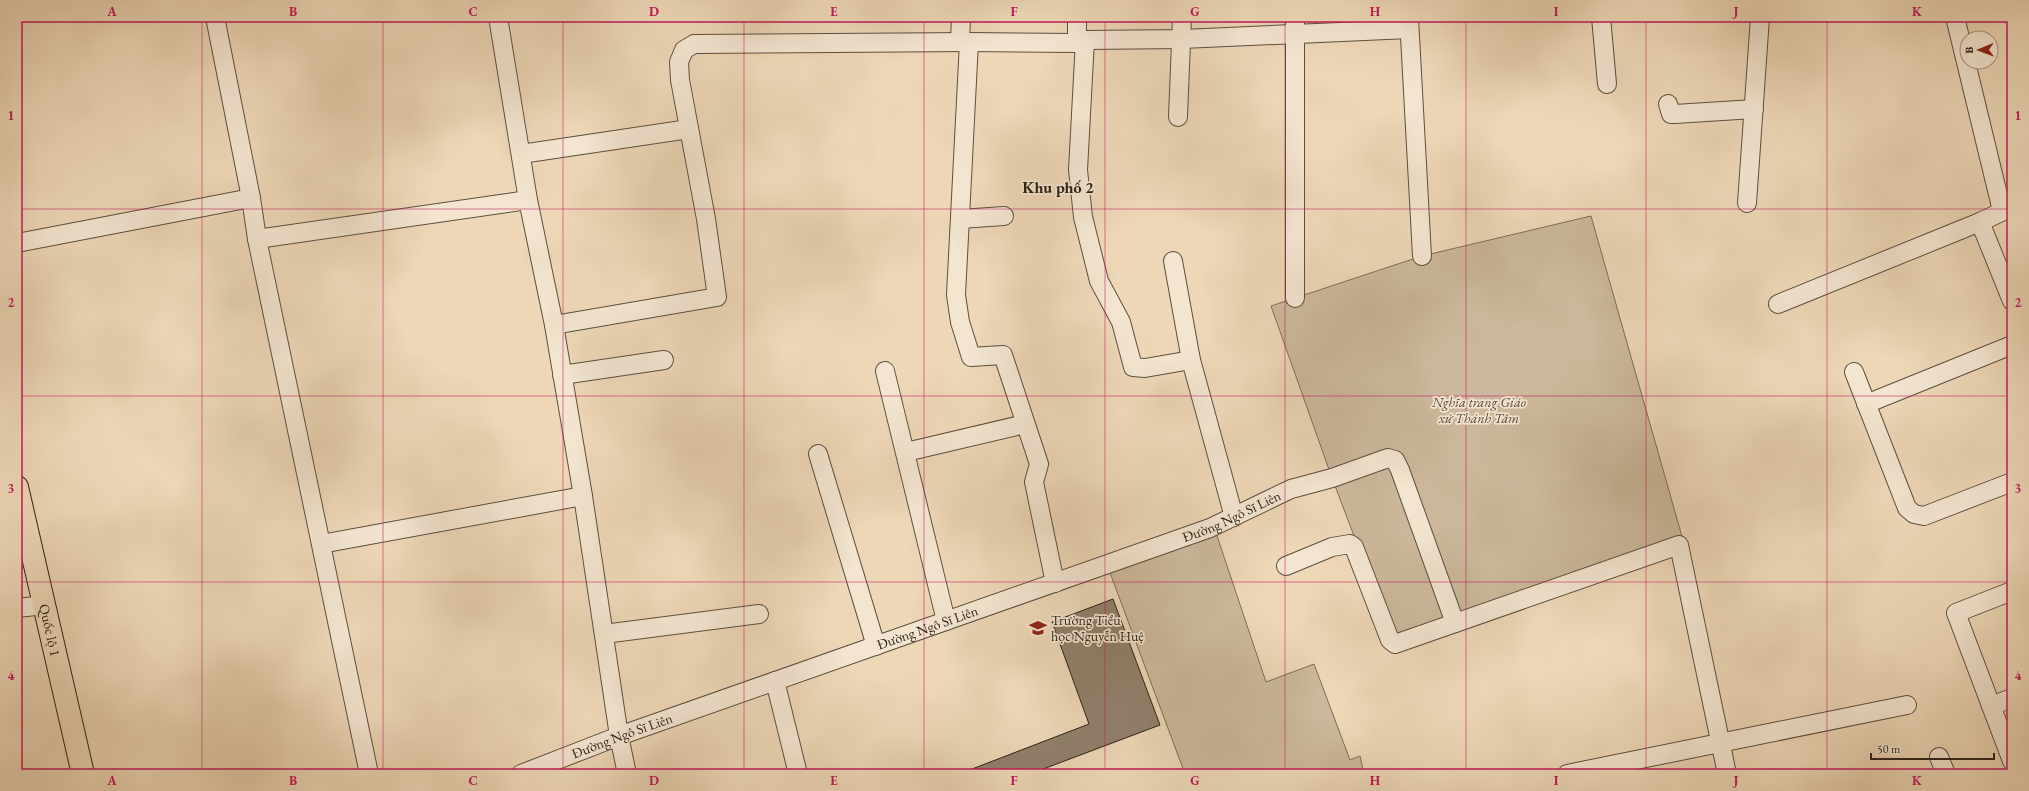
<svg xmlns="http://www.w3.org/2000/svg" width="2029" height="791" viewBox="0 0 2029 791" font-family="'EB Garamond',serif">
  <rect width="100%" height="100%" fill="#edd7b7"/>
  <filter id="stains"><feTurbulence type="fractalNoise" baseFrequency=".005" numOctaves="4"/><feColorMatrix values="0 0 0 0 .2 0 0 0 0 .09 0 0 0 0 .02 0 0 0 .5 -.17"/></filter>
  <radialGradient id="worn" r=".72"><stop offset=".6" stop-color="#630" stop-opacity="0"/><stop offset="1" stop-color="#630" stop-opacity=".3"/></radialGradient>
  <path fill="#ccb89c" stroke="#7c6d5a" d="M1591,216L1683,540L1393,638L1332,478L1271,306L1422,256Z
    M1216,533L1266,682L1314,664L1350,760L1360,756L1364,774H1185L1109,570Z"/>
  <path fill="#90806b" stroke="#2c2218" d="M1113,599L1160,725L1030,774H959L1089,724L1052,622Z"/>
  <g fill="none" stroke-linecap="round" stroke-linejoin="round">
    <g stroke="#5c4f40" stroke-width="20">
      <g id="minor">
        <path d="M215,17L251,198L257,239L369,774"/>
        <path d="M498,17L528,200L554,325L583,496L619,736L627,774"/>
        <path d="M1295,17V298"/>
        <path d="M1601,17L1607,84"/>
        <path d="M1955,17L2002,211"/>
        <path d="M1409,18L1422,256"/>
        <path d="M1085,40L1078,170L1083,217L1099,281L1121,322L1133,367L1145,368L1191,360"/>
        <path d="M960,42L961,17"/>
        <path d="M969,42L956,295L960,322L971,357L1003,355L1039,464L1034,482L1055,583"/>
        <path d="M1077,43V17"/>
        <path d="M1668,104L1671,114H1675L1754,109"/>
        <path d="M1178,117L1182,17"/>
        <path d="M521,154L689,129"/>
        <path d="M1747,203L1760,17"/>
        <path d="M960,219L1004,216"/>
        <path d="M1980,222L2012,301"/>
        <path d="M257,239L528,200"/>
        <path d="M17,243L251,198"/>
        <path d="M1173,261L1191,360L1234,517"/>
        <path d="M1778,304L1980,222L2012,207"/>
        <path d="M554,325L717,297L706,219L680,80L679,62L684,50L694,44L969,42L1077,43L1085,40L1182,39L1409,29"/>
        <path d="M885,371L946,621"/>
        <path d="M1854,372L1907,508L1914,514L1924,516L2012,482"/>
        <path d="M562,375L664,360"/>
        <path d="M1866,404L2012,345"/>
        <path d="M906,452L1025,424"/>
        <path d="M818,454L876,646"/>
        <path d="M321,544L583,496"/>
        <path d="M1286,566L1332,547L1350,544L1354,547L1390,640L1395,644L1679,545L1727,774"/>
        <path d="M2012,591L1956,613L2012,761"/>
        <path d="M17,608L45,605"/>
        <path d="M604,634L759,614"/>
        <path d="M775,681L798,774"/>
        <path d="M1991,706L2012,698"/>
        <path d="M1939,757L1946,774"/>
        <path id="s1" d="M521,774L619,736L1210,528L1291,489L1332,478L1388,458L1395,460L1400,470L1455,623"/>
        <path d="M1567,774L1907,705"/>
      </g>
    </g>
    <g stroke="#2c2218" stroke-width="24">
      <g id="highway">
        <path id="s2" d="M17,487L83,774"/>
      </g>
    </g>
    <use href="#minor" stroke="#f3e5d0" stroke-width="18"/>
    <use href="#highway" stroke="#edd7b7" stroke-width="22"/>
  </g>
  <path fill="none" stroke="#c2185b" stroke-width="1" stroke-opacity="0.55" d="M202,17V774M383,17V774M563,17V774M744,17V774M924,17V774M1105,17V774M1285,17V774M1466,17V774M1646,17V774M1827,17V774M17,209H2012M17,396H2012M17,582H2012"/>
  <defs>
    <g id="school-bare" transform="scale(1.38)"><path d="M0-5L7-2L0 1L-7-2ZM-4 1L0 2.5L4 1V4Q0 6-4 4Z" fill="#8f2418" stroke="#f3e5d0" stroke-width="2.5" paint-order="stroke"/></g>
  </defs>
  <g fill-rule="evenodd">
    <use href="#school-bare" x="1038" y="628"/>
  </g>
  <g text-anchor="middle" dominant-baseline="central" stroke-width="3.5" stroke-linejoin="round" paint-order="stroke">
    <g font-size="14" font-style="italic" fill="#544839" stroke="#f3e5d0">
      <text x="1479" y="402">Nghĩa trang Giáo<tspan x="1479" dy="16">xứ Thánh Tâm</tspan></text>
    </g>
    <g font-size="14" fill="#2c2218" stroke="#f3e5d0">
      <text stroke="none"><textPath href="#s1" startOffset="756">Đường Ngô Sĩ Liên</textPath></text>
      <text stroke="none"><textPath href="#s1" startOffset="432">Đường Ngô Sĩ Liên</textPath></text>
      <text stroke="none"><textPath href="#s2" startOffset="147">Quốc lộ 1</textPath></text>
      <text stroke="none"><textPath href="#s1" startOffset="108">Đường Ngô Sĩ Liên</textPath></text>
    </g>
    <g font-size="14" fill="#2c2218" stroke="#f3e5d0" text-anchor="start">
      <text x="1051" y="620">Trường Tiểu<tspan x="1051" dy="16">học Nguyễn Huệ</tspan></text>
    </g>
    <g font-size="16" font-weight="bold" fill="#2c2218" stroke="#f3e5d0">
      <text x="1058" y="187">Khu phố 2</text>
    </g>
  </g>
  <rect width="2029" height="791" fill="none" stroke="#edd7b7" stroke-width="44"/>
  <g transform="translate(1979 50) rotate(269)"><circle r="19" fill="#f3e5d0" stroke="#a39786"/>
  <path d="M0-3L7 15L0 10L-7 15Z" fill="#8f2418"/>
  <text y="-6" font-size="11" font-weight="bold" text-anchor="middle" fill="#2c2218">B</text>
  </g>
  <path d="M1871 753v6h123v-6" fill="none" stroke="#2c2218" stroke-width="2"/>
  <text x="1877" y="753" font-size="12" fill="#2c2218" stroke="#f3e5d0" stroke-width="3" paint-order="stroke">50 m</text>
  <rect x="22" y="22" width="1985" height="747" fill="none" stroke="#c2185b" stroke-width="1.5"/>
  <g font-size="13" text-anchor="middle" font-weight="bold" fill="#c2185b">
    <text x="112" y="16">A</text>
    <text x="293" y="16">B</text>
    <text x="473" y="16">C</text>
    <text x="654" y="16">D</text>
    <text x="834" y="16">E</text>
    <text x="1014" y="16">F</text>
    <text x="1195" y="16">G</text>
    <text x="1375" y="16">H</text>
    <text x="1556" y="16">I</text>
    <text x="1736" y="16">J</text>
    <text x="1917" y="16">K</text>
    <text x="11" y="120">1</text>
    <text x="2018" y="120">1</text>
    <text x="11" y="307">2</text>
    <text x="2018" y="307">2</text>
    <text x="11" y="493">3</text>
    <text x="2018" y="493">3</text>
    <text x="11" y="680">4</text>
    <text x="2018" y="680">4</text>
    <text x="112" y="785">A</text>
    <text x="293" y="785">B</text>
    <text x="473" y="785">C</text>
    <text x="654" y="785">D</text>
    <text x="834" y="785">E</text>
    <text x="1014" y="785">F</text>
    <text x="1195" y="785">G</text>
    <text x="1375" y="785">H</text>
    <text x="1556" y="785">I</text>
    <text x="1736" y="785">J</text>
    <text x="1917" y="785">K</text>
  </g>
  <rect width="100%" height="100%" filter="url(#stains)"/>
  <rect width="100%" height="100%" fill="url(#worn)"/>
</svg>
